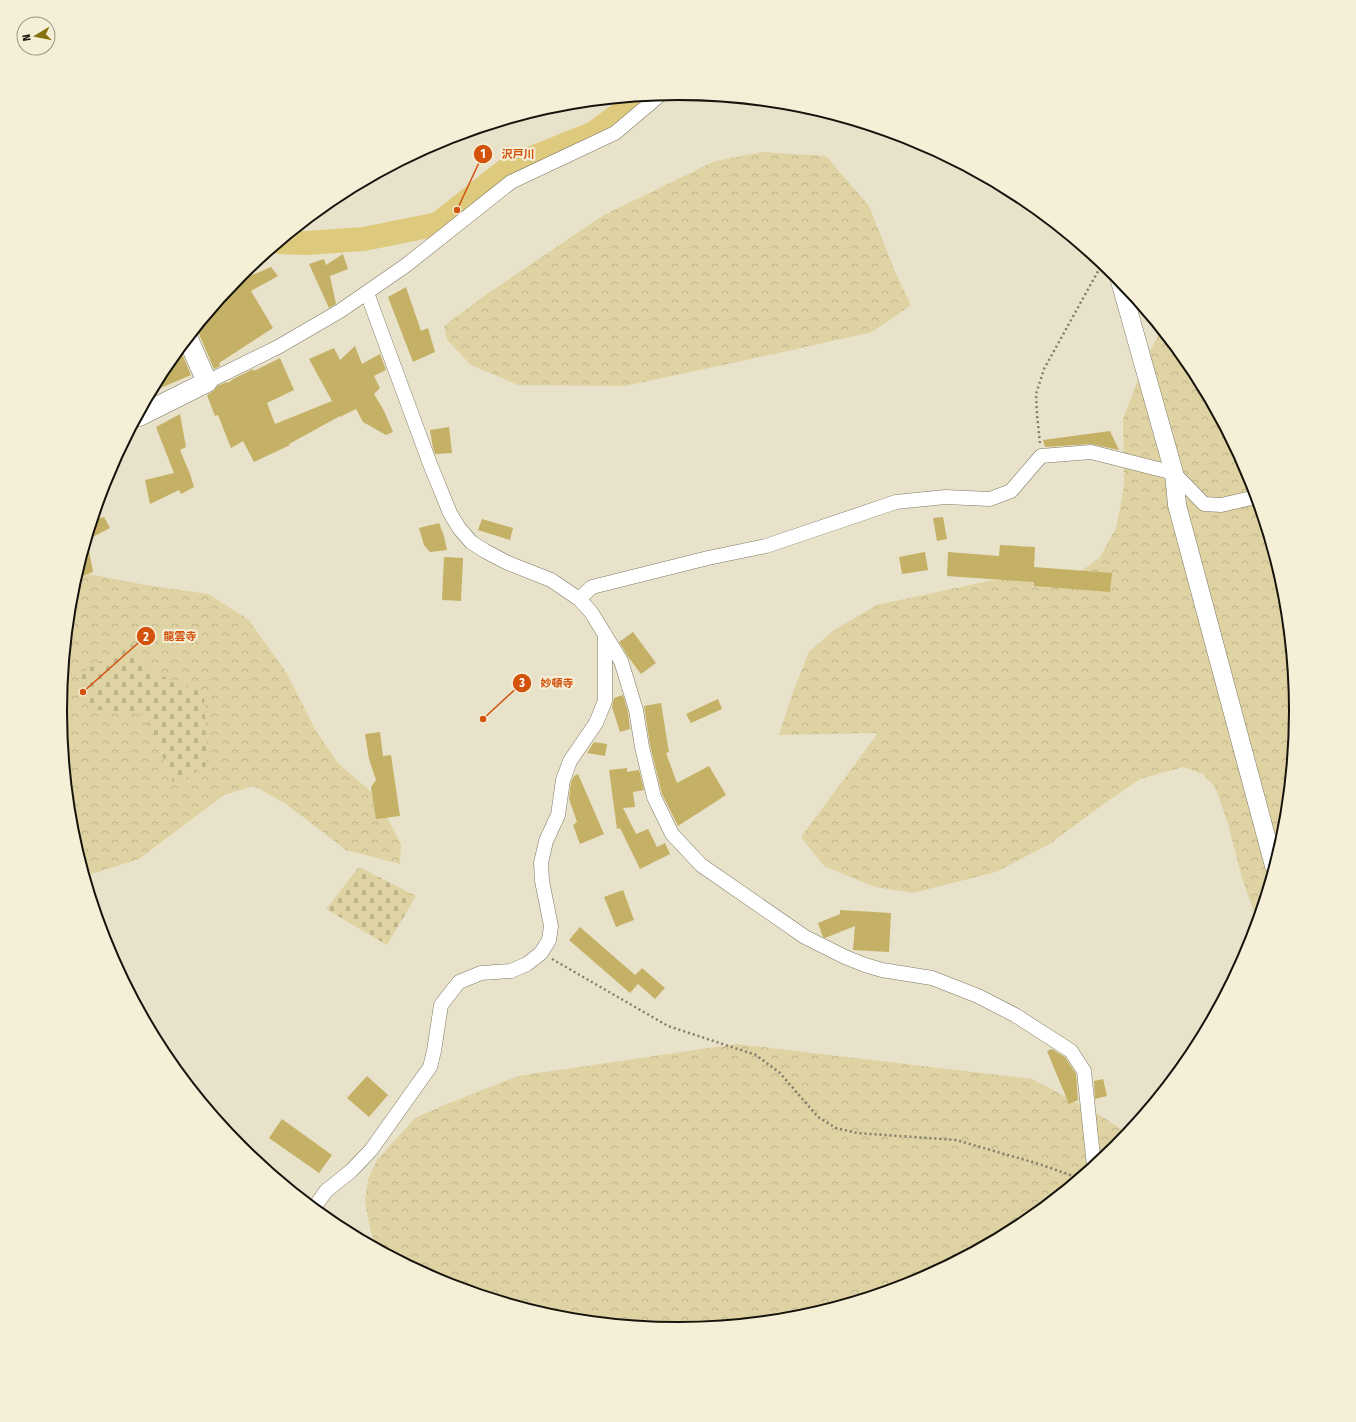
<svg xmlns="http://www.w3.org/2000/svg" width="1356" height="1422" viewBox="0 0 1356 1422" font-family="'Fira Sans Condensed','Noto Sans JP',sans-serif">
  <defs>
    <pattern id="forest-crowns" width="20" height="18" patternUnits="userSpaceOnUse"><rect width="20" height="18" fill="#dfd3a4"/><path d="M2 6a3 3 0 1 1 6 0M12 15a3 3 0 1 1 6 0" fill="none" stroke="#beb48c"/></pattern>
    <pattern id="cemetery-stones" width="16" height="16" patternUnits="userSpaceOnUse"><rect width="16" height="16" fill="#dfd3a4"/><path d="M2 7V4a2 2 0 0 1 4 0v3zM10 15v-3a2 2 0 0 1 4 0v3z" fill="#beb48c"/></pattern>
  </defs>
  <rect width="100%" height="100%" fill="#e8e2ca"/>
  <path fill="url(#forest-crowns)" d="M763,152L826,156L869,206L896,274L911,305L872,332L774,354L625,386L518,385L471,365L447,340L444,326L487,294L604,215L715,161Z
    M1161,330L1192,368L1249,475L1284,591L1296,711L1284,832L1257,920L1242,878L1228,824L1215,787L1203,774L1183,767L1140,779L1105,803L1048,845L996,872L913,893L875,887L824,866L801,837L878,733L779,735L793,692L809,652L834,630L877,605L993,580L1071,579L1100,557L1116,528L1124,487L1123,419L1145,361Z
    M78,572L146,585L208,594L248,619L286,672L316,731L338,763L376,796L401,844L400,864L346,850L286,804L254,786L224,795L139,859L85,876L72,831L60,711L72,590Z
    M736,1044L1032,1079L1095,1112L1127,1133L1115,1148L1021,1225L914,1282L798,1317L678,1329L557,1317L441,1282L376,1247L370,1228L365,1201L368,1179L377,1160L415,1118L447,1104L518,1076Z"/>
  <path fill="url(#cemetery-stones)" d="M132,644L147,670L204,693L207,766L174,784L145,715L89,709L80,673Z
    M359,867L416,896L387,945L326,909Z"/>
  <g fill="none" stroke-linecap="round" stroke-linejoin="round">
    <path stroke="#deca7d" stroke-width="24" d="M280,242L306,243L364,239L438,224L510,167L594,133L642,97"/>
  </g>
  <path fill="#c4b165" d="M343,254L348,269L330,276L336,304L329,308L309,264L324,259L326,265Z
    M271,267L278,276L251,291L273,328L219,363L220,366L214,369L199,334L195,330L239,277L240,280Z
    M406,287L421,331L428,328L435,352L413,362L388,297Z
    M355,346L362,364L380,354L386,370L374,376L380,388L374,394L384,411L393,432L386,435L363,422L356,409L340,417V416L289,444L290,445L254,462L243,441L231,448L218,415L215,416L207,395L212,392L217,386L227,382L228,383L233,379L253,369L254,371L280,358L294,390L267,403L275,424L332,401L309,359L334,348L340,360Z
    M180,349L191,375L151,392L164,367Z
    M180,414L186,447L180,450L190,474L194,487L181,494L179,490L150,504L145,480L174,473L156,427Z
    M449,427L452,453L435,454L433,448L430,430Z
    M1110,431L1119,450L1091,444L1045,447L1043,440Z
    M104,517L110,528L87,540L93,520Z
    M943,517L947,539L937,541L933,518Z
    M482,519L513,528L510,540L478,530Z
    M439,523L444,536L447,550L430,552L424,545L419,528Z
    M87,540L93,572L76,578L86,543Z
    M1000,545L1035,547L1034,567L1112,573L1110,592L1034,586V582L947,576L948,552L999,556Z
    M925,552L928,570L902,574L899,557Z
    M444,557L463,558L461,601L442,600Z
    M633,632L656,663L641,674L629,658L619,642Z
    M623,695L628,712L630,729L620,732L612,707L614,698Z
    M718,699L722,709L691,723L686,714Z
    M661,703L669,752L666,753L677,783L709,766L726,795L678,826L662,794L650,745L644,706Z
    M380,732L383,756L391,755L400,816L376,819L371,787L376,780L369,759L365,734Z
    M594,742L607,744L605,756L587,753Z
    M627,768V772L639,770L644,790L633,792L635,807L623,808L636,834L648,829L657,847L665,843L670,854L640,869L620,828L617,829L609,770Z
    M578,774L604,834L580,844L573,825L577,822L569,799L571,782L574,776Z
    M623,890L634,920L616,927L604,897Z
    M840,910L891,913L889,952L853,950L855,926L825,938L823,937L818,923L840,914Z
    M580,927L635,975L642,968L665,988L655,999L638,984L630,993L569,940Z
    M1052,1049L1065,1057L1076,1074L1078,1100L1069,1104L1047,1051Z
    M367,1076L388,1095L369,1117L347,1098Z
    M1103,1079L1107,1096L1095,1099L1094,1081Z
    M282,1119L332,1155L319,1173L269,1138Z"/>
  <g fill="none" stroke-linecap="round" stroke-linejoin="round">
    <g stroke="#7e7964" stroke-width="15">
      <path id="minor" d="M367,293L430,464L450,513L459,528L471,542L485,551L508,563L551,580L579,599L591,612L621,661L636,710L642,747L654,797L672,834L701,865L805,937L845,957L865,965L882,970L932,978L978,996L1015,1015L1071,1051L1084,1071L1094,1166
        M207,382L278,347L340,311L405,266L511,182L615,133L660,95
        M579,599L592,587L708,558L766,546L896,502L945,497L990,499L1011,491L1041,456L1091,452L1174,473L1204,504L1221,505L1256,497
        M314,1208L326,1191L351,1171L371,1150L430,1067L434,1051L441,1005L459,982L481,973L511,971L527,964L541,953L549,940L551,926L542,881L541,863L546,841L558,815L563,780L570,761L596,723L605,701V634"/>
    </g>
    <g stroke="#7e7964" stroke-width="19">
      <path id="tertiary" d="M1120,281L1174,473L1177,505L1274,866"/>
    </g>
    <g stroke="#7e7964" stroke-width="21">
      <path id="secondary" d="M139,416L207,382L188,339"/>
    </g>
    <path stroke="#807c6c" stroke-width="2.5" stroke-dasharray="2 3" stroke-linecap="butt" d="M1040,443L1037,415L1036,394L1044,369L1102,264
      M552,959L668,1026L756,1055L780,1073L818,1117L836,1128L857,1133L956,1140L1039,1164L1079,1178"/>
    <use href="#minor" stroke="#fff" stroke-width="14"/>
    <use href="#tertiary" stroke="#fff" stroke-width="18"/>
    <use href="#secondary" stroke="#fff" stroke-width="20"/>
  </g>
  <path d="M0 0H1356V1422H0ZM67 711a611 611 0 1 1 1222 0a611 611 0 1 1-1222 0Z" fill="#f5efd7" fill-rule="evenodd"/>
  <path fill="none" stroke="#15130b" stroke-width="2" d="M67 711a611 611 0 1 1 1222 0a611 611 0 1 1-1222 0Z"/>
  <path fill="none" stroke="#d3520c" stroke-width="1.5" d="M457 210L483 154M83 692L146 636M483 719L522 683"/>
  <g fill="#d3520c" stroke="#f5efd7" stroke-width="1.5">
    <circle cx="457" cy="210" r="4"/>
    <circle cx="83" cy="692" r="4"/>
    <circle cx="483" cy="719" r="4"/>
    <circle cx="483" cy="154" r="10"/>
    <circle cx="146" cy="636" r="10"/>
    <circle cx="522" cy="683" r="10"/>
  </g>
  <g font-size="12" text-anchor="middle" font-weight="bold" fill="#fff">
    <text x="483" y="158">1</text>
    <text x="146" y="641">2</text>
    <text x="522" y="687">3</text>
  </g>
  <g font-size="11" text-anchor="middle" font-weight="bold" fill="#d3520c" stroke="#f5efd7" stroke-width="4" stroke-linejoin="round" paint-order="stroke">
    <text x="518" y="158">沢戸川</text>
    <text x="180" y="640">龍雲寺</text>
    <text x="557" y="687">妙頓寺</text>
  </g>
  <g transform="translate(36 36) rotate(260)"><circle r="19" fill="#f5efd7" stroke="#9b9785"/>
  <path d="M0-3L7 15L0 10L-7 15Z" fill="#85700f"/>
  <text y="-6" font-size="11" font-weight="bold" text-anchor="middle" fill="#15130b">N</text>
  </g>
</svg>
